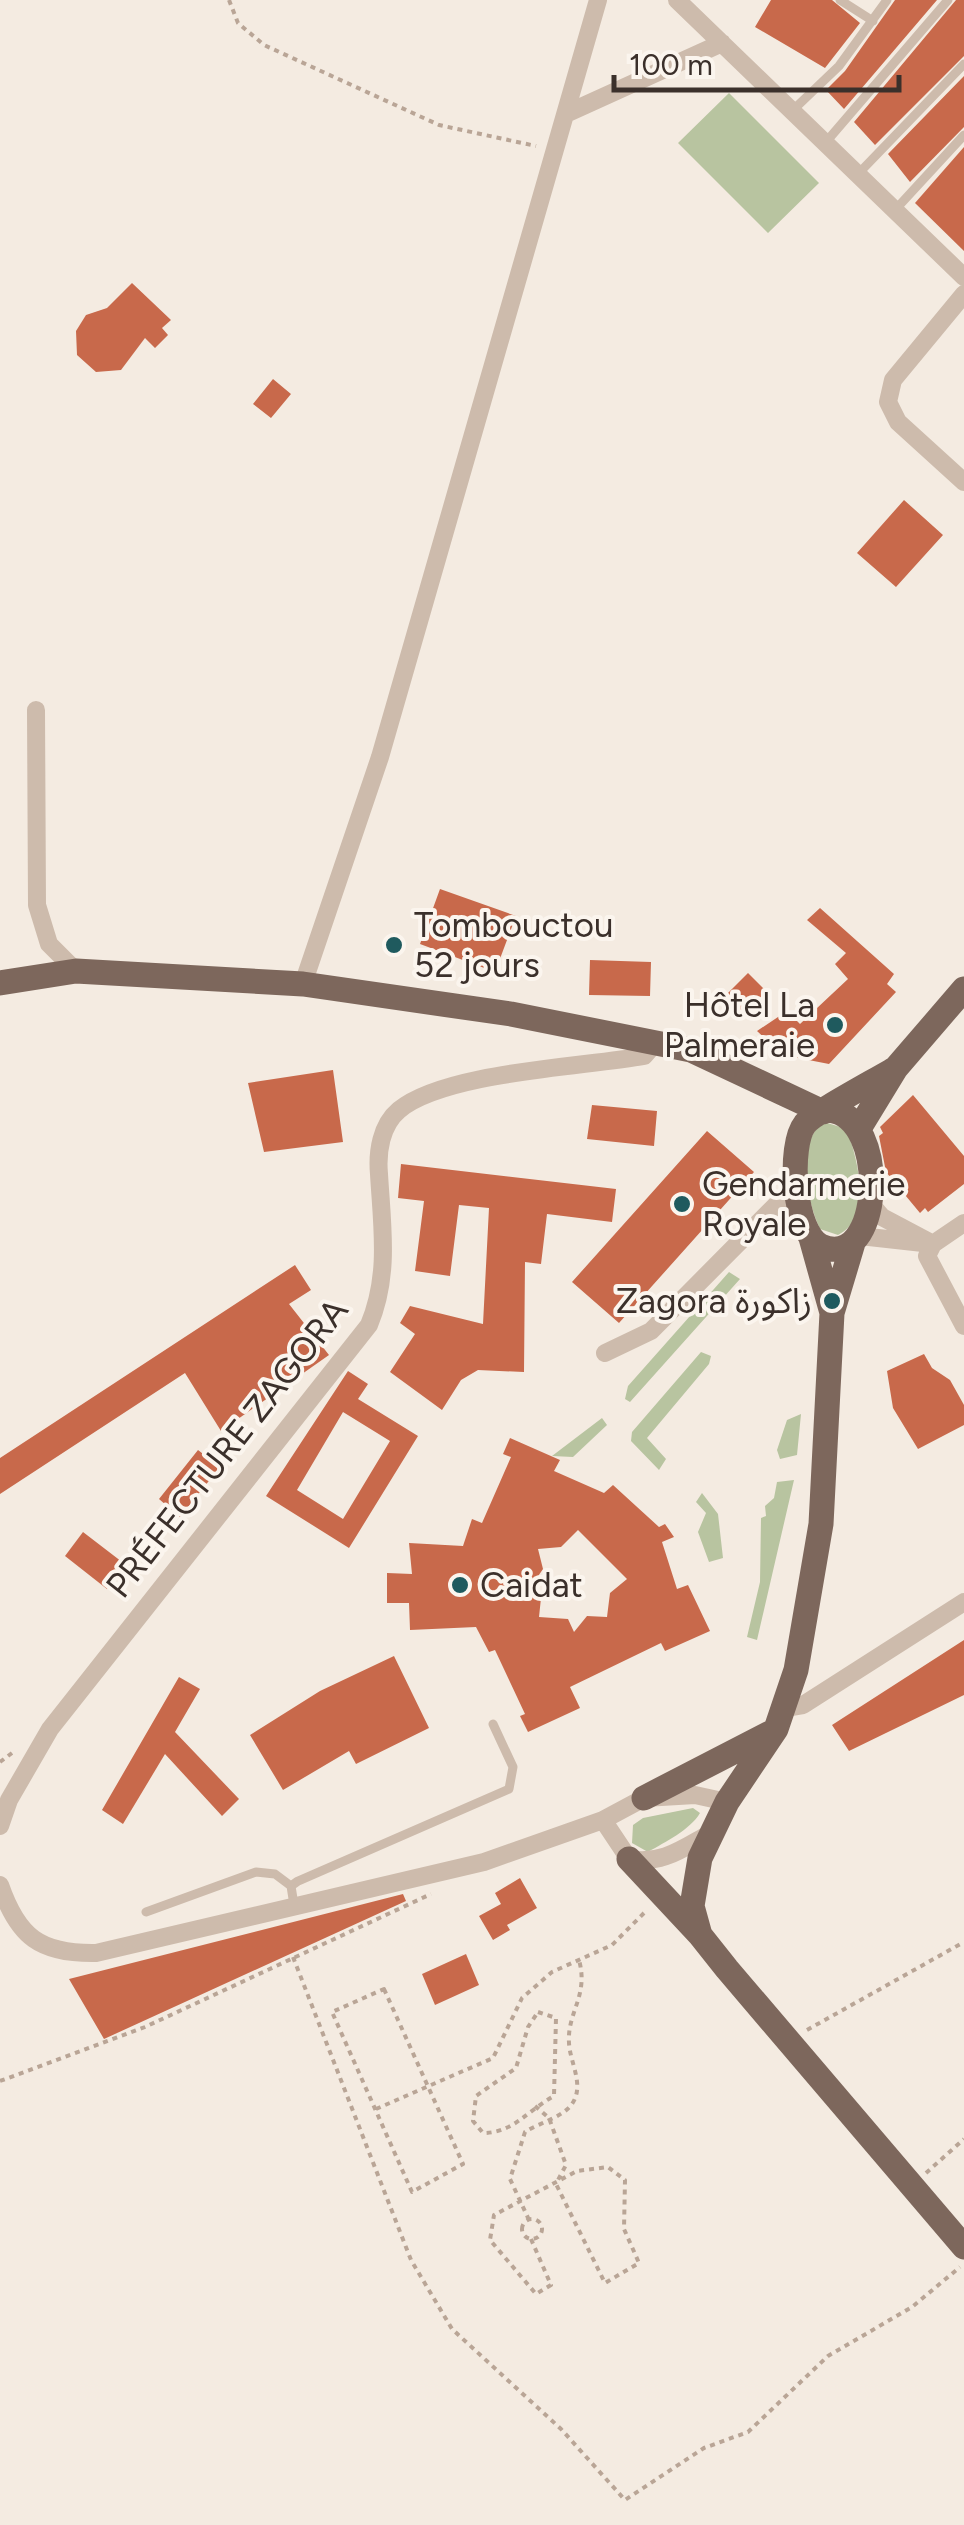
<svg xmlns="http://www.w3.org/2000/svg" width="964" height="2525" viewBox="0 0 964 2525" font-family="Figtree,'Noto Sans Arabic',sans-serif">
  <rect width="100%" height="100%" fill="#f4ebe1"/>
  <path fill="#b8c4a0" d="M729,93L819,183L768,233L678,143Z
    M824,1122L847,1129C857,1159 874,1217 838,1235L820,1229C807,1201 794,1143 824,1122Z
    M729,1272L740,1279L630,1402L625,1399L628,1386Z
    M701,1352L711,1356L709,1364L647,1438L666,1459L659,1470L631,1441L632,1432Z
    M801,1414L797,1455L780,1459L777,1450L787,1420Z
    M602,1418L607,1425L573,1457L552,1456Z
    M794,1480L757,1640L747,1637L760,1582L761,1518L766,1516L765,1506L774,1498L777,1482Z
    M702,1493L718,1514L723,1558L709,1562L698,1532L706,1513L696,1502Z
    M693,1808L700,1813C690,1830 665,1842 648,1852L632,1843L633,1825L643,1818Z"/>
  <path fill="#c8694b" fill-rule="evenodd" d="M771,0H832L860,23L825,68L755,27Z
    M895,0H937L844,109L826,90L845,71Z
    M956,0H964V56L875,145L854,122Z
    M964,76V127L910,182L888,154Z
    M964,147V251L915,203Z
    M132,283L171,320L162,328L168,335L155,348L145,338L121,370L96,372L77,355L76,331L86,315L107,308Z
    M273,379L291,394L271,418L253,404Z
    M904,500L943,535L896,587L857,553Z
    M440,889L516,916L495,972L420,944Z
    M820,908L894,974L887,984L896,992L829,1064L783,1055L757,1031L787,1011L800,1024L848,979L835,964L846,953L807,920Z
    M590,960L651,962L650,996L589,995Z
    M748,973L767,992L739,1015L722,999Z
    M333,1070L343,1142L264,1152L248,1083Z
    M913,1095L964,1156V1184L928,1212L925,1208L920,1213L886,1172L879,1136L883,1133L880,1127Z
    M592,1105L657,1111L654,1146L587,1139Z
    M707,1131L754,1172L619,1323L572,1282Z
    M401,1164L616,1189L612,1222L547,1214L541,1264L525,1262L524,1372L478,1370L461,1380L442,1410L390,1372L415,1334L400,1323L410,1306L483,1324L489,1208L459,1205L450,1276L415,1271L424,1201L398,1198Z
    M295,1265L311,1290L289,1304L329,1355L221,1431L185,1373L0,1494V1458Z
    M924,1354L932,1368L950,1380L964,1405V1425L918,1449L893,1408L887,1371Z
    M348,1371L368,1384L358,1399L418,1436L349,1548L266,1496ZM343,1412L390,1441L343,1519L297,1490Z
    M510,1438L560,1460L554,1471L604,1493L613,1485L659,1527L665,1524L674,1537L662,1542L677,1589L688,1585L710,1631L665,1651L661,1643L570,1687L580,1708L528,1732L520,1716L525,1714L495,1650L489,1652L476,1627L410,1630L409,1603H387V1573L412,1574L409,1543L463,1546L472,1519L482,1523L511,1457L503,1454ZM578,1530L627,1579L610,1593L607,1617L587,1616L574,1632L568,1619L539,1617L541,1598L532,1585L543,1569L538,1549L561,1547Z
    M198,1450L220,1467L180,1517L159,1499Z
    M83,1532L126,1565L107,1589L65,1556Z
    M964,1640V1695L849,1751L832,1725Z
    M394,1656L429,1728L356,1764L349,1751L283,1790L250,1735L320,1691Z
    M179,1677L200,1689L175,1732L239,1799L222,1816L165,1754L123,1824L102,1810Z
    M520,1878L537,1908L507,1925L510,1930L493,1940L479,1916L501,1904L495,1893Z
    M403,1894L406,1901L104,2039L69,1979Z
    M466,1954L479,1985L435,2005L422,1974Z"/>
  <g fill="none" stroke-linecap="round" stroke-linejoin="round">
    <path stroke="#b9a596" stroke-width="4" stroke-dasharray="5 5" stroke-linecap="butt" d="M229,0L238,23L264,45L439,125L536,146
      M0,1762L16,1750
      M293,1957L411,2260L452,2329L561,2429L625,2500L704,2448L748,2432L828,2356L912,2307L960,2267
      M384,1989L463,2164L412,2192L332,2012Z
      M538,2012L556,2018L554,2096C527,2111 513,2133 483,2133L473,2121L476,2096L516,2068L528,2027Z
      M807,2030L964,1942
      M0,2081L145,2027L431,1894
      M535,2106L549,2118L566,2165L558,2180
      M376,2109L493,2058L522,1998L552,1972L612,1945L647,1910
      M926,2173L964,2139
      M522 2229a10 10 0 1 1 20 0a10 10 0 1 1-20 0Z
      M529,2220L510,2179L525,2132C539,2123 563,2117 572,2104C585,2085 570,2063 569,2043C567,2012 589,1996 579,1960
      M531,2239L551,2285L536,2294L490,2240L494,2215L577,2171L608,2167L625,2180L624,2229L639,2263L605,2283L556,2184"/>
    <path stroke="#cdbbac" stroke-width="9" d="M840,0L873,21
      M792,111L839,66L887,0
      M826,142L948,0
      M858,174L964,64
      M895,210L964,135
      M294,1905L291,1886L298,1881L509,1789L513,1767L493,1724
      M146,1912L256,1872L275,1874L291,1886"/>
    <path stroke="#cdbbac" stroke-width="18" d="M677,0L964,277
      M570,112L722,43
      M964,294L893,380L888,402L898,422L964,482
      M36,710L37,905L49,944L76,971
      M303,984L380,757L598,0
      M869,1202L882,1217L933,1244
      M964,1223L933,1244L927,1256L964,1326
      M860,1236L923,1243
      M605,1353L651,1331L779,1202L797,1197
      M785,1708L803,1705L964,1602
      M603,1820L629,1859C661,1865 682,1849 709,1834
      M0,1826L9,1800L50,1729L369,1325C390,1275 382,1226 379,1174C377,1152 381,1125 399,1110C445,1072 583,1067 644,1056L657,1041
      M0,1885C18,1937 40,1954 96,1953L484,1862L603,1820L644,1798L695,1795L727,1802"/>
    <path stroke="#7d675c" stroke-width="25" d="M0,983L76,971L303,984L511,1014L691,1050L823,1112
      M829,1110C891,1116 882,1274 821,1246C793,1233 788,1145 805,1124C812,1114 880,1078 896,1068
      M860,1127L896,1068L964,989
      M811,1238L832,1313
      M853,1243L832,1313L821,1524L796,1670L776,1729L727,1802L700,1858L692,1906L700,1935L727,1969L964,2247
      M644,1798L772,1732
      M629,1859L700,1935"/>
  </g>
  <g fill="#1f5a5e" stroke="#fbf5ee" stroke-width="4">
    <circle cx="394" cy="945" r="10"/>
    <circle cx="835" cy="1025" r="10"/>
    <circle cx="682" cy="1204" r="10"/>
    <circle cx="832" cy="1301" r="10"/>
    <circle cx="460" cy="1585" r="10"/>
  </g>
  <g text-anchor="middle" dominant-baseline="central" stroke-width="8" stroke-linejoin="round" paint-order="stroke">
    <g font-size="35" fill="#3b302b" stroke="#fbf5ee" text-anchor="start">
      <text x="414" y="925">Tombouctou<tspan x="414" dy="40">52 jours</tspan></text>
      <text x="815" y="1005" text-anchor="end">Hôtel La<tspan x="815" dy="40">Palmeraie</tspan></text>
      <text x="702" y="1184">Gendarmerie<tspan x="702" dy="40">Royale</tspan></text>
      <text x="812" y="1301" text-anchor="end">Zagora زاكورة</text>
      <text x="480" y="1585">Caidat</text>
    </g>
    <g font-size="35" fill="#3b302b" stroke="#fbf5ee">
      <text transform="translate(227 1448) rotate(-52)">PRÉFECTURE ZAGORA</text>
    </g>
  </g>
  <path d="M614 75v15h285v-15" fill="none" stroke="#3b302b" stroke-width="5"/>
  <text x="629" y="75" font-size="30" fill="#3b302b" stroke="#fbf5ee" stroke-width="8" paint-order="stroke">100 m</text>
</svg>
